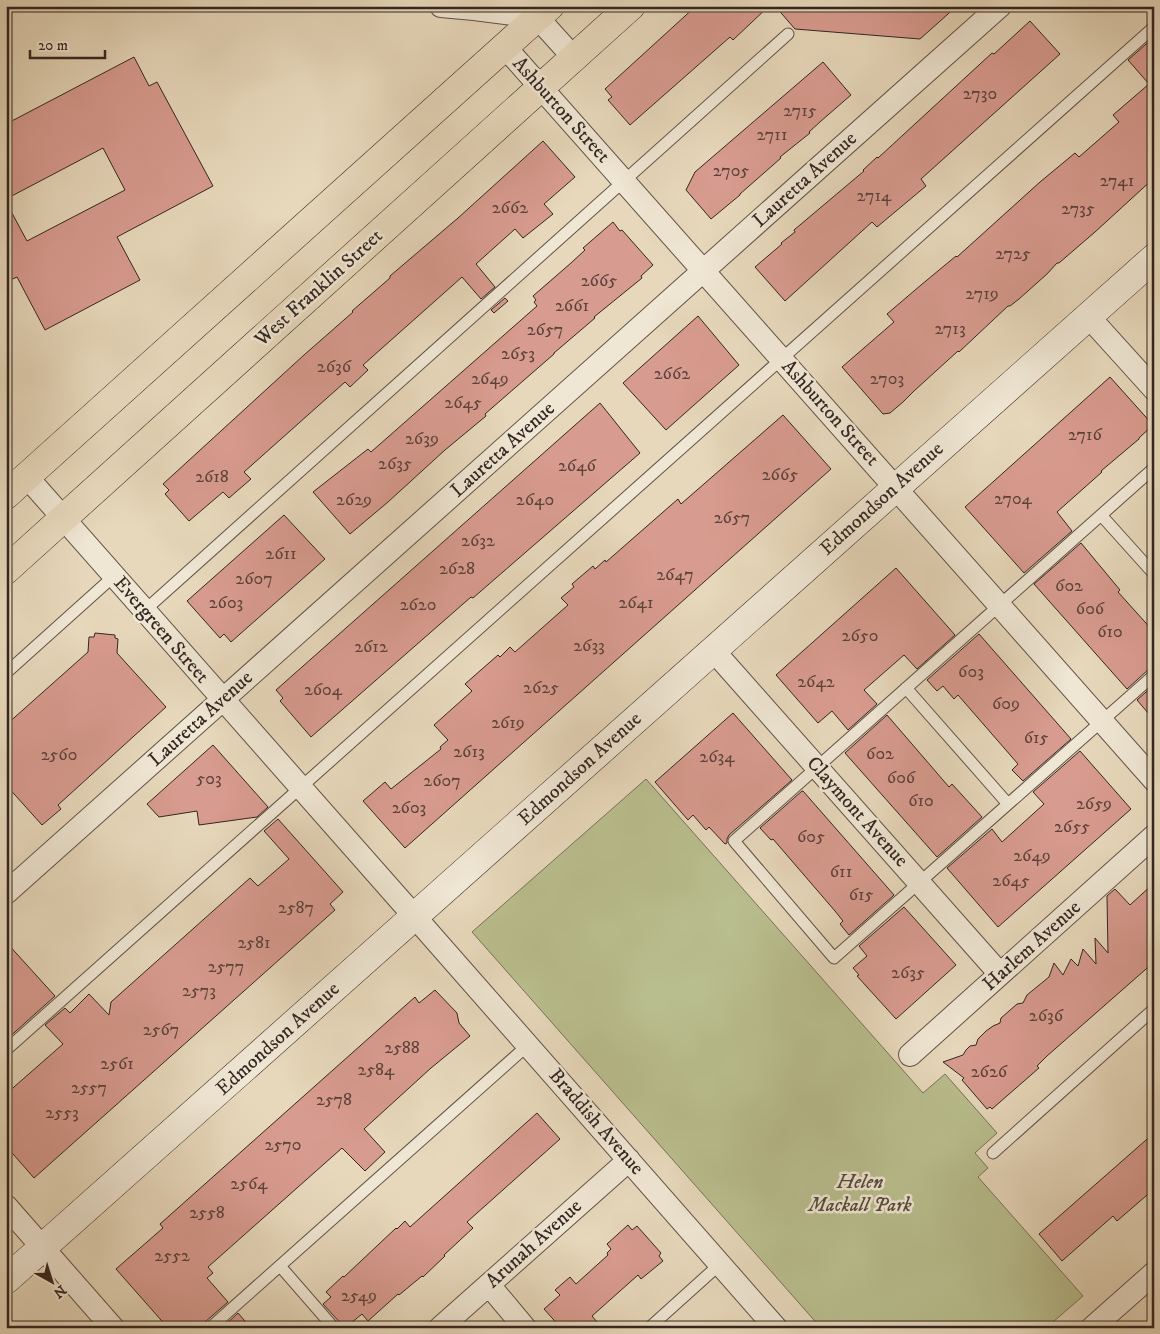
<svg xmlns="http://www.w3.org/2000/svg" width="1160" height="1334" viewBox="0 0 1160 1334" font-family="'IM FELL DW Pica',serif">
  <rect width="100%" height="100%" fill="#e7d8bb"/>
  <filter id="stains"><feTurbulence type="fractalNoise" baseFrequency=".004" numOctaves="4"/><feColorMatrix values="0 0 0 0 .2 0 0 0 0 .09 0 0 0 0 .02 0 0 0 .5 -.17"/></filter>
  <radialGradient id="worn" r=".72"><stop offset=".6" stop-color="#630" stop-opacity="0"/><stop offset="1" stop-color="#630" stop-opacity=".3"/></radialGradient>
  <path fill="#b9be8e" stroke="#767258" d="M646,779L923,1093L945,1074L997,1133L975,1153L988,1168L978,1177L1083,1296L1046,1328H821L472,932Z"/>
  <path fill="#d89b8f" stroke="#332621" d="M696,6H769L733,40L730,37L630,125L608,100L612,97L605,89Z
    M775,6H957L920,39L795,29Z
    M1030,21L1060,54L921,179L926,186L877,227L872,222L785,301L755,267L782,244L781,243L795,232L794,230L864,171L863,170L877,157L878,158L992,53L994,54Z
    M1154,37V178L1095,232L1059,263H1057L1047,274L1019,299L1010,306H1008L959,352L958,351L914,391L903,402L890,413L883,414L842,367L894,322L887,314L921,285L956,256L957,257L1040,182L1075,153L1079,157L1119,122L1113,115L1149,84L1128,60Z
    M134,57L149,86L157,82L213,186L117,237L140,280L45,330L17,277L6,282V202L27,241L125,190L103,148L6,199V124Z
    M823,62L851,95L821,121L809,132L810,133L780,157L781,158L740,194V195L711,219L686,190L695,172Z
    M543,141L575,177L544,204L553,214L523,238L515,229L476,264L495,287L481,299L462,277L363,365L368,370L350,387L345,382L244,472L251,479L229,498L223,492L189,521L165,494L169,490L163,484L304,355L353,312L352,311L390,278V276L458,218Z
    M613,222L620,231L622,230L653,265L641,276L642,278L594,317L595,318L554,353V354L485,414L486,416L445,450L388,502L350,534L313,492L368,449L371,452L537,306L534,302L536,300L533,296L571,263L585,250L583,248Z
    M505,298L508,301L494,313L491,310Z
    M698,316L739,365L666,430L623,383Z
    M1110,377L1153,425L1139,438V439L1101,471L1102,472L1057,512L1072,531L1024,573L965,507Z
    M600,403L640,453L473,598L471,597L311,737L280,701L283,698L276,690Z
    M783,415L831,469L405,848L363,801L385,782L391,789L441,749L440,747L448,740L434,725L472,691L465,684L498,655L500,657L510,647L515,652L568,605L561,598L574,587L572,584L593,566L595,569L605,560L606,562L678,499L681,504Z
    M284,515L325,559L231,642L224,634L220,638L187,601Z
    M1081,543L1120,590L1118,592L1154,632V668L1149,669L1127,689L1034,584Z
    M896,568L955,635L917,669L904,655L864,690L877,704L848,730L832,711L818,723L776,675Z
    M95,633L115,635V638L118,639L117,653L166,707L58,805L61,809L42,825L6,785V725L88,652L89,637H94Z
    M979,634L1071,739L1023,781L1012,770L1018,764L958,695L954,699L943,686L937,691L927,680Z
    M1154,685V720L1137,700Z
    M733,713L792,780L729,835L727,839V843L725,844L709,827L706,830L693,815L688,820L655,782Z
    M887,715L949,787L952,784L982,817L937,857L845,753Z
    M213,745L268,807L257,817L199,825L197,811L159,817L147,804Z
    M1080,751L1131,809L998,927L947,868L992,829L1002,842L1044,804L1033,792Z
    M802,791H803L894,895L849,935L840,924L843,921L835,911L773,839L771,840L760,828Z
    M278,819L343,892L330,904L335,910L34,1178L6,1146V1094L63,1044L45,1025L65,1008L70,1013L89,994L109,1015L111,1002L250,878L258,886L289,859L264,831Z
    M1154,883V962L1047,1056L1037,1066L1039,1068L992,1109L990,1107L987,1109L962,1080L964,1078L943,1062L963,1055L966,1050L970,1046L976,1045L978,1039L986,1031L993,1026L1000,1023L1001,1018L1017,1004L1023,1003L1027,995L1049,977L1054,963L1063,975L1071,959L1078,966L1083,949L1096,964L1095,938L1108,953L1107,896L1115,889L1130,905Z
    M904,907L956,965L896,1019L857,976L859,975L853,968L867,956L859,946Z
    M6,942L55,996L6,1040Z
    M435,990L457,1013L459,1023L470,1036L431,1068L364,1129L385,1152L365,1171L342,1148L208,1267L213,1273L207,1278L228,1302L205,1322L203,1328H168L116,1269L163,1228L160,1224L415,997L419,1003Z
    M537,1113L560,1139L467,1222L473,1228L444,1255L445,1256L423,1277L422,1276L399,1295L398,1294L368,1321L362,1314L345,1328L323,1304L331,1297L326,1292L343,1276L344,1277L396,1228L397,1229L405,1221L410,1227Z
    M1154,1133V1189L1117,1221L1113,1216L1062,1261L1039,1234Z
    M628,1225L632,1230L637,1226L661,1253L659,1256L663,1261L641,1279L638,1275L592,1316L602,1328H561L544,1309L560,1295L555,1290L570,1277L576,1284L608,1255L607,1253L611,1249L607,1244Z
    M238,1313L251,1328H222Z"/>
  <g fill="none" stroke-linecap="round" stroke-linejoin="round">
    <g stroke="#605248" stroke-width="13">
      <path id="lane" d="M1154,468L734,841L834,958L1154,675
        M1101,515L1154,574
        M144,611L788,34
        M6,673L114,576
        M906,688L1008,804
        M6,1050L1154,27
        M993,1153L1154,1009
        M280,1266L334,1328
        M210,1328L528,1045
        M649,1328L720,1264"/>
    </g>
    <g stroke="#605248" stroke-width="24">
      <path id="street" d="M441,6L474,9L537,17L574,58
        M505,47L1154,780
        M1088,316L1154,389
        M27,477L415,917L776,1328
        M713,650L1000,974
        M6,893L1000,6
        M910,1055L1154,836
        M6,1206L113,1328
        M489,1285L525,1328
        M440,1328L629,1160
        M1092,1328L1154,1273"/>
    </g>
    <g stroke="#332621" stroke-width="29">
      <path id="secondary" d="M6,1280L1154,258"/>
    </g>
    <g stroke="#332621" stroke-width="29">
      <path id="primary" d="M6,495L550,6
        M6,570L631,6"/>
    </g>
    <use href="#lane" stroke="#efe6d3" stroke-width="11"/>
    <use href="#street" stroke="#efe6d3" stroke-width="22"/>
    <use href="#secondary" stroke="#efe6d3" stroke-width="28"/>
    <use href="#primary" stroke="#e7d8bb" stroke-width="28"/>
  </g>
  <g text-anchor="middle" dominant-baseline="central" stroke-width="5" stroke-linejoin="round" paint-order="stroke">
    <g font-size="18" fill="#5c433c">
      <text x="980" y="94">2730</text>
      <text x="800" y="111">2715</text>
      <text x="772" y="135">2711</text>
      <text x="731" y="171">2705</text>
      <text x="1117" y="181">2741</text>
      <text x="874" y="196">2714</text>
      <text x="510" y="208">2662</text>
      <text x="1078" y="209">2735</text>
      <text x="1013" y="254">2725</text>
      <text x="599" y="281">2665</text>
      <text x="982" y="294">2719</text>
      <text x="572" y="306">2661</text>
      <text x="950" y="329">2713</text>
      <text x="545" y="330">2657</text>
      <text x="518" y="354">2653</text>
      <text x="334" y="367">2636</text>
      <text x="672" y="374">2662</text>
      <text x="490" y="379">2649</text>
      <text x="887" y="379">2703</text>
      <text x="463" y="403">2645</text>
      <text x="1085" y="435">2716</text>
      <text x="422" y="439">2639</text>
      <text x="395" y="464">2635</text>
      <text x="577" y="466">2646</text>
      <text x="780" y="475">2665</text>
      <text x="212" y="477">2618</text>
      <text x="1013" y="499">2704</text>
      <text x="354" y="500">2629</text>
      <text x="535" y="500">2640</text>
      <text x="732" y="518">2657</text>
      <text x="478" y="541">2632</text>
      <text x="281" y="554">2611</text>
      <text x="457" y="569">2628</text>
      <text x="675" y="575">2647</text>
      <text x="254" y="579">2607</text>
      <text x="1069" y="586">602</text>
      <text x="226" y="603">2603</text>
      <text x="636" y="603">2641</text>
      <text x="418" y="605">2620</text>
      <text x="1090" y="609">606</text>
      <text x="1110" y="632">610</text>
      <text x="860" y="636">2650</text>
      <text x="589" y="646">2633</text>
      <text x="371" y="647">2612</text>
      <text x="971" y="672">603</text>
      <text x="816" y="682">2642</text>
      <text x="541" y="688">2625</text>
      <text x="323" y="690">2604</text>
      <text x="1006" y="704">609</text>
      <text x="508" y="723">2619</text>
      <text x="1036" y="738">615</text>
      <text x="469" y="752">2613</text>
      <text x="880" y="754">602</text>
      <text x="59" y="755">2560</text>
      <text x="717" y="757">2634</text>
      <text x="901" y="778">606</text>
      <text x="209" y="779">503</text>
      <text x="442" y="781">2607</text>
      <text x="921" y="801">610</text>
      <text x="1094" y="804">2659</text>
      <text x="409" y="808">2603</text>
      <text x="1072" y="827">2655</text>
      <text x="811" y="837">605</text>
      <text x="1032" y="856">2649</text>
      <text x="841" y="872">611</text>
      <text x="1011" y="881">2645</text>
      <text x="861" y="895">615</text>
      <text x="296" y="908">2587</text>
      <text x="254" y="943">2581</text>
      <text x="226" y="967">2577</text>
      <text x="908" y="973">2635</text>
      <text x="199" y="991">2573</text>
      <text x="1046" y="1016">2636</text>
      <text x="161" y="1030">2567</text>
      <text x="402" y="1048">2588</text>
      <text x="117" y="1064">2561</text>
      <text x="376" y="1070">2584</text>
      <text x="989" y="1072">2626</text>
      <text x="89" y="1088">2557</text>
      <text x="334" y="1100">2578</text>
      <text x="62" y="1113">2553</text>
      <text x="283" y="1145">2570</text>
      <text x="249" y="1184">2564</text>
      <text x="207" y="1213">2558</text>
      <text x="172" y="1256">2552</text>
      <text x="359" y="1296">2549</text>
    </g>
    <g font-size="20" fill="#332621" stroke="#efe6d3">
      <text transform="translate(561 110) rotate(48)">Ashburton Street</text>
      <text transform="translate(805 180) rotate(-42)">Lauretta Avenue</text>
      <text transform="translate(319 288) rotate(-42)">West Franklin Street</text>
      <text transform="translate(830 413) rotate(48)">Ashburton Street</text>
      <text transform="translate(503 450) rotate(-42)">Lauretta Avenue</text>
      <text transform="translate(882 499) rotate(-42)">Edmondson Avenue</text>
      <text transform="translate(161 630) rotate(49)">Evergreen Street</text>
      <text transform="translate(201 719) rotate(-42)">Lauretta Avenue</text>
      <text transform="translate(580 769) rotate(-42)">Edmondson Avenue</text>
      <text transform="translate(857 812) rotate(48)">Claymont Avenue</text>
      <text transform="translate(1032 946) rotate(-42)">Harlem Avenue</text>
      <text transform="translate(278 1039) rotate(-42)">Edmondson Avenue</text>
      <text transform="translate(596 1122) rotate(49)">Braddish Avenue</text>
      <text transform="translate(534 1244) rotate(-42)">Arunah Avenue</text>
    </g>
    <g font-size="20" font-style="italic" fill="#544c3c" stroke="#efe6d3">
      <text x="860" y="1182">Helen<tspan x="860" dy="23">Mackall Park</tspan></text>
    </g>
  </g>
  <rect width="1160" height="1334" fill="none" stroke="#e7d8bb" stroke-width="25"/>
  <rect x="8" y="8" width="1145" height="1319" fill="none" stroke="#332621" stroke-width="2.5"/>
  <rect x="12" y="12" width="1135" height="1309" fill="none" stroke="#332621"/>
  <g transform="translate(52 1282) rotate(141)" stroke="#efe6d3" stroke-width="4" paint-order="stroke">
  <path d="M0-4L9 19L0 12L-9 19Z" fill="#332621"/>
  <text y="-8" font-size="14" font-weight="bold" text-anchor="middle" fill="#332621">N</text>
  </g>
  <path d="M30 50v8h75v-8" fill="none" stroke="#332621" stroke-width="2.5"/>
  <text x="38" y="50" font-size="15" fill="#332621" stroke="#efe6d3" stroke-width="4" paint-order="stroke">20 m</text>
  <rect width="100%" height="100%" filter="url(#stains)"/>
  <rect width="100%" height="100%" fill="url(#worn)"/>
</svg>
